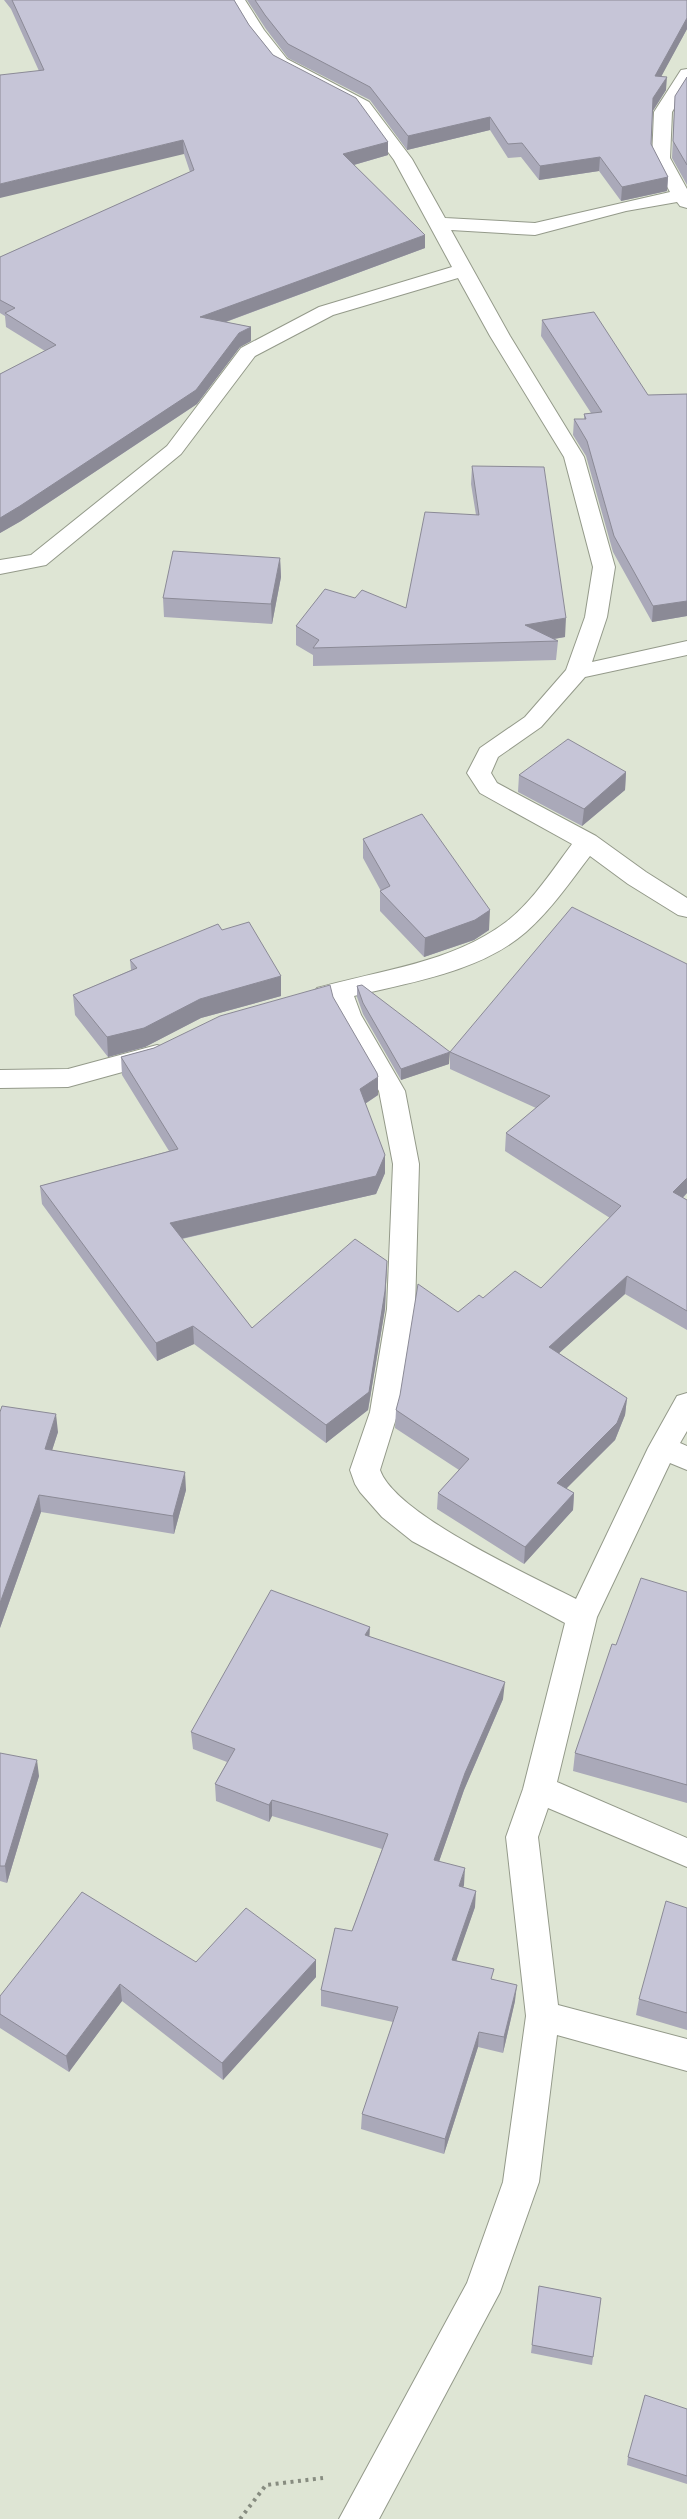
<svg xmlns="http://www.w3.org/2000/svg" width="687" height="2519" viewBox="0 0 687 2519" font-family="Commissioner,sans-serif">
  <rect width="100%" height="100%" fill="#dee5d4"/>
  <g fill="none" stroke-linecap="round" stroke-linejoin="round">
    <g stroke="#949a8a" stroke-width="2">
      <path id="minor" d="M227,0H245L264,30L287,59L369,102L412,159L445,218L535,223L670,192L652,158L654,112L681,70L687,69V88L672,112L670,158L687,189V208L680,206L677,202L626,211L535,235L451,230L510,336L584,457L615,567L607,617L592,662L687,641V655L585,677L541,727L498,757L491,773L497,783L596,836L646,872L687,898V917L678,915L628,884L590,856C570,882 551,910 526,932C480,972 411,982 354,996L361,1015L405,1091L419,1164L415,1309L398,1412L380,1470C396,1515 530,1575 576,1599L648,1448L677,1396L687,1393V1431L680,1443L687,1446V1470L670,1463L597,1617L557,1782L687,1838V1867L548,1808L538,1837L558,2005L687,2039V2071L557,2035L539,2182L500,2292L379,2519H339L467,2283L503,2182L526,2016L506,1837L523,1789L565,1623L412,1541L382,1517L360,1492L355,1484L350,1470L370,1412L387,1309L393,1164L379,1091L335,1015L331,1002L317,1000L313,994L317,988C380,970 452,963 506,922C532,902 552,871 572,844L480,793L467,773L480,748L525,717L566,670L585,617L593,567L564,457L490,336L458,278L333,315L255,356L181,454L46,565L0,574V560L31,555L167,446L241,348L319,307L452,267L394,160L357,110L275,67L251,37Z
        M157,1045L166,1048L170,1054L166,1060L68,1087L0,1088V1070L68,1069Z"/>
    </g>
    <path stroke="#878c80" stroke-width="4" stroke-dasharray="3 4.5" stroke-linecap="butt" d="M240,2519L266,2485L323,2478"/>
    <use href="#minor" fill="#fff" fill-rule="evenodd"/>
  </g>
  <path fill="#aaa9b9" d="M4,0H234L249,25L273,55L388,142V155L354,165L425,235V248L226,322L251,327V341L240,347L197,404L21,521L0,533V374L45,351L6,327L5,316L0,313V257L190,172L184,154L39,71L11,9Z
    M247,0H687V29L661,76L666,90L653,111L651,144L668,177L667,191L621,201L599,171L539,180L521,157L508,158L490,130L407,150L370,100L288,58L266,29Z
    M687,77V185L672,158L675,96Z
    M542,320L648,395L687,394V616L652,622L613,552L586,456L573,435L574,419H584V414L591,413L541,336Z
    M472,466L565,637L554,639L558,641L556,660L313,666V655L296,645V626L355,598L406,608L476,515L471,484Z
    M280,558L281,577L272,624L164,617L163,598Z
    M626,772L625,790L582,826L518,792L519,775Z
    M363,839L489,930L474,940L424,957L380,911V891H381L363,858Z
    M222,930L281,976V996L201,1018L145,1047L108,1057L75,1015L73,995L131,970L130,960Z
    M687,964V1193L683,1198L687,1200V1330L625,1294L559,1353L627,1398L625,1415L615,1440L566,1488L574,1493L573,1510L524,1564L437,1509L438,1493L459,1470L395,1428L396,1410L458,1312L483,1298L541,1288L610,1218L505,1151L506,1133L536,1108L450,1069V1052Z
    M357,986L449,1064L401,1080L363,1014L357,997Z
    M333,997L378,1095L365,1104L385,1155V1173L376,1194L182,1239L252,1328L387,1261L385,1309L368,1410L326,1443L194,1344L157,1361L42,1204L40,1186L169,1151L122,1075L121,1057L154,1048Z
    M0,1412L58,1432L52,1450L186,1490L174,1534L41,1512L0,1628Z
    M687,1592V1803L573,1771L575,1753L616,1645Z
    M369,1636L503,1699L464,1790L439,1861L464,1885L463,1887L475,1907L456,1960L493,1980L515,2001L503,2053L478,2047L444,2154L361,2129L362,2114L393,2022L321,2006V1990L352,1931L382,1849L272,1816L269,1822L216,1801L215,1784L227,1762L193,1749L191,1732Z
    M0,1753L39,1776L7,1883L0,1881Z
    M687,1908V2030L636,2015L639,1999Z
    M316,1960V1977L223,2080L122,2001L69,2072L0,2028V1996L196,1962Z
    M539,2286L601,2298L592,2365L531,2353Z
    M687,2409V2484L627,2465L628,2457Z"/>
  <path fill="#8b8a96" d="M687,18V29L654,90L655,76Z
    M667,77L666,90L652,112L653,98Z
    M490,117V130L407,150L408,136Z
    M183,140L184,154L0,198V184Z
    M388,142V155L343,168V154Z
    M600,157L599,171L539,180L540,166Z
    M668,177L667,191L621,201L622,187Z
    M425,235V248L201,331L200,317Z
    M251,327V341L240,347L197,404L21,521L0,533V518L239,333Z
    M280,558L281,577L272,624L271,604Z
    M687,601V616L652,622L653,606Z
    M566,618L565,637L541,641L525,625Z
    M626,772L625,790L582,826L584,809Z
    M490,910L489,930L474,940L424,957L425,938Z
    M281,976V996L201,1018L145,1047L108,1057L107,1037L200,999Z
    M450,1052L449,1064L401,1080V1069Z
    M378,1077V1095L360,1107V1089Z
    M385,1155V1173L376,1194L171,1241L170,1223Z
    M687,1178V1193L671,1209L673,1192Z
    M387,1261L385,1309L368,1410L326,1443V1425Z
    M627,1276L625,1294L547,1364L549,1347Z
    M193,1326L194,1344L157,1361L156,1343Z
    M627,1398L625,1415L615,1440L555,1500L557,1483Z
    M56,1414L58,1432L47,1466L45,1449Z
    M185,1472L186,1490L174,1534L173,1516Z
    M574,1493L573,1510L524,1564L525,1547Z
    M39,1495L41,1512L0,1628V1603Z
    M370,1627L369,1644L365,1635Z
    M505,1682L503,1699L464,1790L434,1876V1860L465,1773Z
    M37,1760L39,1776L7,1883L5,1866Z
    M272,1800V1816L269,1822V1805Z
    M465,1868L464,1885L458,1902L459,1886Z
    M476,1891L475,1907L451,1976L452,1960Z
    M316,1960V1977L223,2080L222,2063Z
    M120,1984L122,2001L69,2072L66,2056Z
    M517,1985L515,2001L503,2053L504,2037Z
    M479,2032L478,2047L444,2154L445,2139Z"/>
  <path fill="#c6c5d7" stroke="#8b8a96" d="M12,0H234L249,25L273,55L356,98L388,142L343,154L425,235L200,317L251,327L239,333L196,390L20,506L0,518V374L56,345L5,313L15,308L0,300V257L194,170L183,140L0,184V75L44,70Z
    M255,0H687V18L655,76L667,77L653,98L651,144L668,177L622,187L600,157L540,166L522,143L508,144L490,117L408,136L370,87L288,44L265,15Z
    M687,77V165L673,141L675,96Z
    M594,312L648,395L687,394V601L653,606L614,536L587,441L574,419H586L584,414L602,412L542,320Z
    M472,466L544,467L566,618L525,625L558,641L313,648L319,640L296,626L325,589L355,598L362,590L406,608L425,512L479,515Z
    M173,551L280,558L271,604L163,598Z
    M568,739L626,772L584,809L519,775Z
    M422,814L490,910L475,920L425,938L380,891L390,886L363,839Z
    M572,907L687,964V1178L673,1192L687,1200V1311L627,1276L549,1347L627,1398L617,1423L557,1483L574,1493L525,1547L438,1493L469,1459L396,1410L400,1395L418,1284L458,1312L479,1295L483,1298L515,1271L541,1288L621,1206L506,1133L550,1096L450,1052Z
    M249,922L281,976L200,999L144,1028L107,1037L73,995L137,968L130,960L218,924L222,930Z
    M330,985L333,997L377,1073L378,1077L360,1089L385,1155L376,1176L170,1223L252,1328L355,1239L387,1261L385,1291L369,1392L326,1425L193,1326L156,1343L40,1186L178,1149L121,1057L154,1048L220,1016Z
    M362,985L450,1052L401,1069L363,1003L357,986Z
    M2,1406L56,1414L45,1449L185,1472L173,1516L39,1495L0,1603V1412Z
    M641,1578L687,1592V1785L575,1753L612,1644L616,1645Z
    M271,1590L370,1627L365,1635L505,1682L465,1773L434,1860L465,1868L459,1886L476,1891L452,1960L494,1969L491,1979L517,1985L504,2037L479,2032L445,2139L362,2114L398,2007L321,1990L335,1928L352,1931L388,1834L272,1800L269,1805L215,1784L235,1749L191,1732Z
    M0,1753L37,1760L5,1866H0Z
    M82,1892L196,1962L246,1908L316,1960L222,2063L120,1984L66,2056L0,2014V1996Z
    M666,1901L687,1908V2013L639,1999Z
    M539,2286L601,2298L593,2357L532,2345Z
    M645,2395L687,2409V2476L628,2457Z"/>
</svg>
